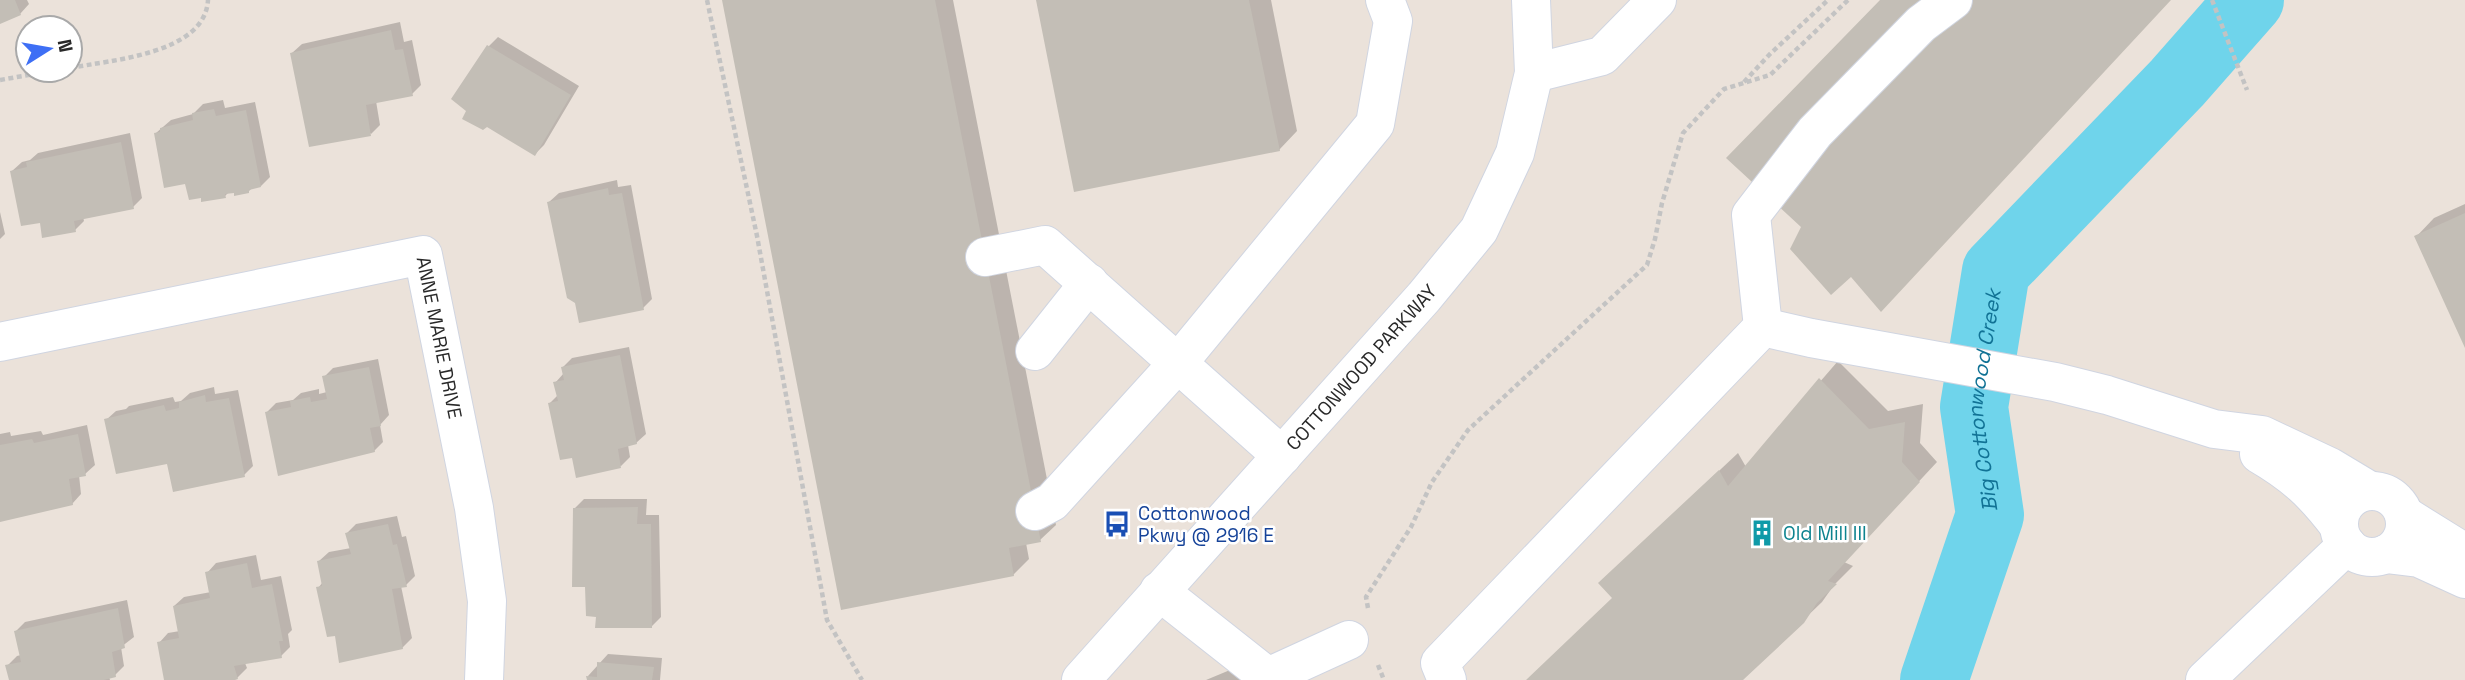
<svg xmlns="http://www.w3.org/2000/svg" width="2465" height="680" viewBox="0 0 2465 680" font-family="'Space Grotesk',sans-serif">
  <rect width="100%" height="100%" fill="#ebe2da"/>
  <path fill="#0003" d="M0,0H27L29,4L20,14L0,23Z
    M724,0H953L1056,525L1040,540L1026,543L1029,559L1013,575Z
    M1038,0H1271L1297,131L1279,150Z
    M400,22L404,42L412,40L421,85L412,94L376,101L380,125L371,134L292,53L302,44Z
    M498,37L579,86L544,145L535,154L487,125L489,46Z
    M223,100L225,108L255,102L270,177L261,186L253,187L248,192H229L225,196H202L186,182L156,133L171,120L193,114L203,104Z
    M130,133L142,198L133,207L83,217L84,221L75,230L41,221L12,171L22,162L30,160L38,153Z
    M617,180L618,187L631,185L652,299L643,308L549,202L559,193Z
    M2465,204V344L2416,237L2434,218Z
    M0,212L5,234L0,239Z
    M629,347L646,434L636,443L628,445L630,457L621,466L574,455L550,403L558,395L555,383L564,373L563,367L572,358Z
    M378,359L389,415L380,425L383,442L374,451L267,412L276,403L293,400L301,393L319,389V394L327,392L324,377L333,368Z
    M1838,361L1888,411L1923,404L1920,443L1937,462L1844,562L1853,566L1834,585L1822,602L1741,680H1528L1614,597L1619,565L1738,453L1746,467Z
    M214,387L215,394L238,390L253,466L244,475L168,462L106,420L116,411L126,409L129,406L173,397L175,402L181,401L190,393Z
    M87,425L95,465L85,474L79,475L81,494L72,504L0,520V434L10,432L11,436L41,431L43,435Z
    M584,499H647L646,515H659L661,617L651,627L598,615L574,509Z
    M397,516L402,537L406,536L415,576L406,585L401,586L412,638L402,648L336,634L318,588L323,582L319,561L329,552L351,548L347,533L356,524Z
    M256,555L261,580L281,576L292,630L288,634L290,647L281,656L245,663L247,668L237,678L226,680H165L159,643L168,633L180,631L174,606L184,597L211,592L207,573L216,563Z
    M127,600L134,637L121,647L124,666L115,675L109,677L110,680H10L7,666L17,656L21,655L16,631L25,622Z
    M608,654L662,658L660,680H589L588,676Z
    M1230,670L1251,680H1206Z"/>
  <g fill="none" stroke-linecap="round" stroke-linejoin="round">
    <path stroke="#6fd4eb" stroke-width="68" id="s1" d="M1934,680L1990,515L1974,407L1996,271L2177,83L2250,0"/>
  </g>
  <path fill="#c3beb6" d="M0,0H15L21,15L0,24Z
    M722,0H935L1041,542L1009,548L1014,576L841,610Z
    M1036,0H1249L1280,151L1074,192Z
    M1880,0H2171L1881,312L1851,277L1831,295L1790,249L1801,227L1726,158Z
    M391,30L395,50L403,49L413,96L366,105L371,136L309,147L290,53Z
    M487,45L571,95L535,156L487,127L483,130L462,119L466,111L451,99Z
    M214,109L216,116L246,110L261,187L249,190V193L234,196V193L225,194L226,198L201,202V198L189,200L185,184L164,188L154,133L160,132V128L193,120L192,113Z
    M121,142L134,209L74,221L76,232L42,238L40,223L21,226L10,171L27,167L26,162Z
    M608,188L609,195L622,193L644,310L579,323L575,303L567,298L547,202Z
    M2465,213V348L2414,236Z
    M620,355L637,444L618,449L621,468L576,478L572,458L560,460L548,403L558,401L553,382L564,380L561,367Z
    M369,367L381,426L370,428L375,452L278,476L265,412L291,407L290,401L310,397L311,402L327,399L322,376Z
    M1819,378L1869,429L1905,422L1902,462L1920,482L1828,581L1837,584L1817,603L1804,623L1743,680H1526L1612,598L1598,583L1719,470L1728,486Z
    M205,395L206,402L229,398L245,477L173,492L167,464L116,474L104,419L164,405L166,411L179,408V402Z
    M78,434L86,476L69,479L73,505L0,522V445L32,439L34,443Z
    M638,507L637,524H651L652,628H595L596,617L586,616L585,587H572L573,508Z
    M388,524L393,545L397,544L407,587L392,589L403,649L339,663L335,636L327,637L316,587L322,586L317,561L351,554L345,533Z
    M247,563L252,588L272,584L283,641H279L282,658L234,666L238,679L235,680H164L157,642L179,638L173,606L210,598L205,572Z
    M118,608L125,648L112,652L116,677L104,680H9L5,665L21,662L14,631Z
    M597,662L654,667L652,680H587L586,676L597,677Z"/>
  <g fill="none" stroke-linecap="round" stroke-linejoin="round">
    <g stroke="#d0d5e1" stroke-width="40">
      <g id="minor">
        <path d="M1534,73L1602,56L1657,0"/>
        <path d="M985,257L1045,245L1282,456"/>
        <path d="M1763,327L1811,338L2055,382L2107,395L2214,429L2262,435L2330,467L2370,491"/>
        <path id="s2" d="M0,342L423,255L474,508L487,601L484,680"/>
        <path d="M1035,351L1089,283"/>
        <path d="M2259,454C2295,475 2314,493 2339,526"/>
        <circle cx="2372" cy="524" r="33"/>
        <path d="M1035,511L1052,502L1178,363L1375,124L1393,21L1385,0"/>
        <path d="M2404,515L2465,553"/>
        <path d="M2386,554L2419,558L2465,579"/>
        <path d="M1159,591L1268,677L1349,640"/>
        <path id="s3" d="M1081,680L1424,297L1479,230L1515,153L1534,73L1531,0"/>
        <path d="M1447,680L1440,663L1763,327L1751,215L1815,132L1921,24L1953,0"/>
        <path d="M2205,680L2347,545"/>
      </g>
    </g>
    <path stroke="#c3c3c3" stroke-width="4.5" stroke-dasharray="5 3.5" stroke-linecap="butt" d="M707,0L757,236L827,620L862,680
      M2212,0L2247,90
      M70,68C111,60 205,54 208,0
      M0,80L57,70
      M1744,82L1770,54L1828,0
      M1368,608L1366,597L1411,527L1432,482L1468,430L1647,265L1655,239L1662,203L1683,133L1724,89L1770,75L1848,0
      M1378,665L1384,680"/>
    <use href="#minor" stroke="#fff" stroke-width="38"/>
  </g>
  <defs>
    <g id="bus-bare" transform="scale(2.1)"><path d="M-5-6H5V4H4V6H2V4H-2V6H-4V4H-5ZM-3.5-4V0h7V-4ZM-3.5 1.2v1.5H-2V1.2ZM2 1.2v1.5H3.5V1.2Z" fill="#1a4fb4" stroke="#fff" stroke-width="2.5" paint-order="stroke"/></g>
    <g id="building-bare" transform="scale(2.1)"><path d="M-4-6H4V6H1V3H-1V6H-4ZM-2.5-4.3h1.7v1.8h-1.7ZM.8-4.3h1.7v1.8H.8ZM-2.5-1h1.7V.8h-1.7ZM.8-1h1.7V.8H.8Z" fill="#0f9aa8" stroke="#fff" stroke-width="2.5" paint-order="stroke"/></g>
  </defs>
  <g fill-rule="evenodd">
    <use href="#bus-bare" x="1117" y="524"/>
    <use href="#building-bare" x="1762" y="533"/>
  </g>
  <g text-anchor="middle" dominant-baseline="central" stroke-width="5" stroke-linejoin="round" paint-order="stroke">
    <g font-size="19" fill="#292929" stroke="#fff">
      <text stroke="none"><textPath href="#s2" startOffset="516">ANNE MARIE DRIVE</textPath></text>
      <text stroke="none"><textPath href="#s3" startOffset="420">COTTONWOOD PARKWAY</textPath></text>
    </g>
    <g font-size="19" fill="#164399" stroke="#fff" text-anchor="start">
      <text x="1138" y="513">Cottonwood<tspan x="1138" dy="22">Pkwy @ 2916 E</tspan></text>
    </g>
    <g font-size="19" fill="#0d838f" stroke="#fff" text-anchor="start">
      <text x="1783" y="533">Old Mill III</text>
    </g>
    <g font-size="21" font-style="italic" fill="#117295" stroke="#fff">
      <text stroke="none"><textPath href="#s1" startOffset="290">Big Cottonwood Creek</textPath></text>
    </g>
  </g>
  <g transform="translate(49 49) rotate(79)"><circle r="33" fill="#ffffff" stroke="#a9a9a9" stroke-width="2"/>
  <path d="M0-5L12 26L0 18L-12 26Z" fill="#3e6ff5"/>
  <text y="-10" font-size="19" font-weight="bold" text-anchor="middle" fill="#292929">N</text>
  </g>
</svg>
